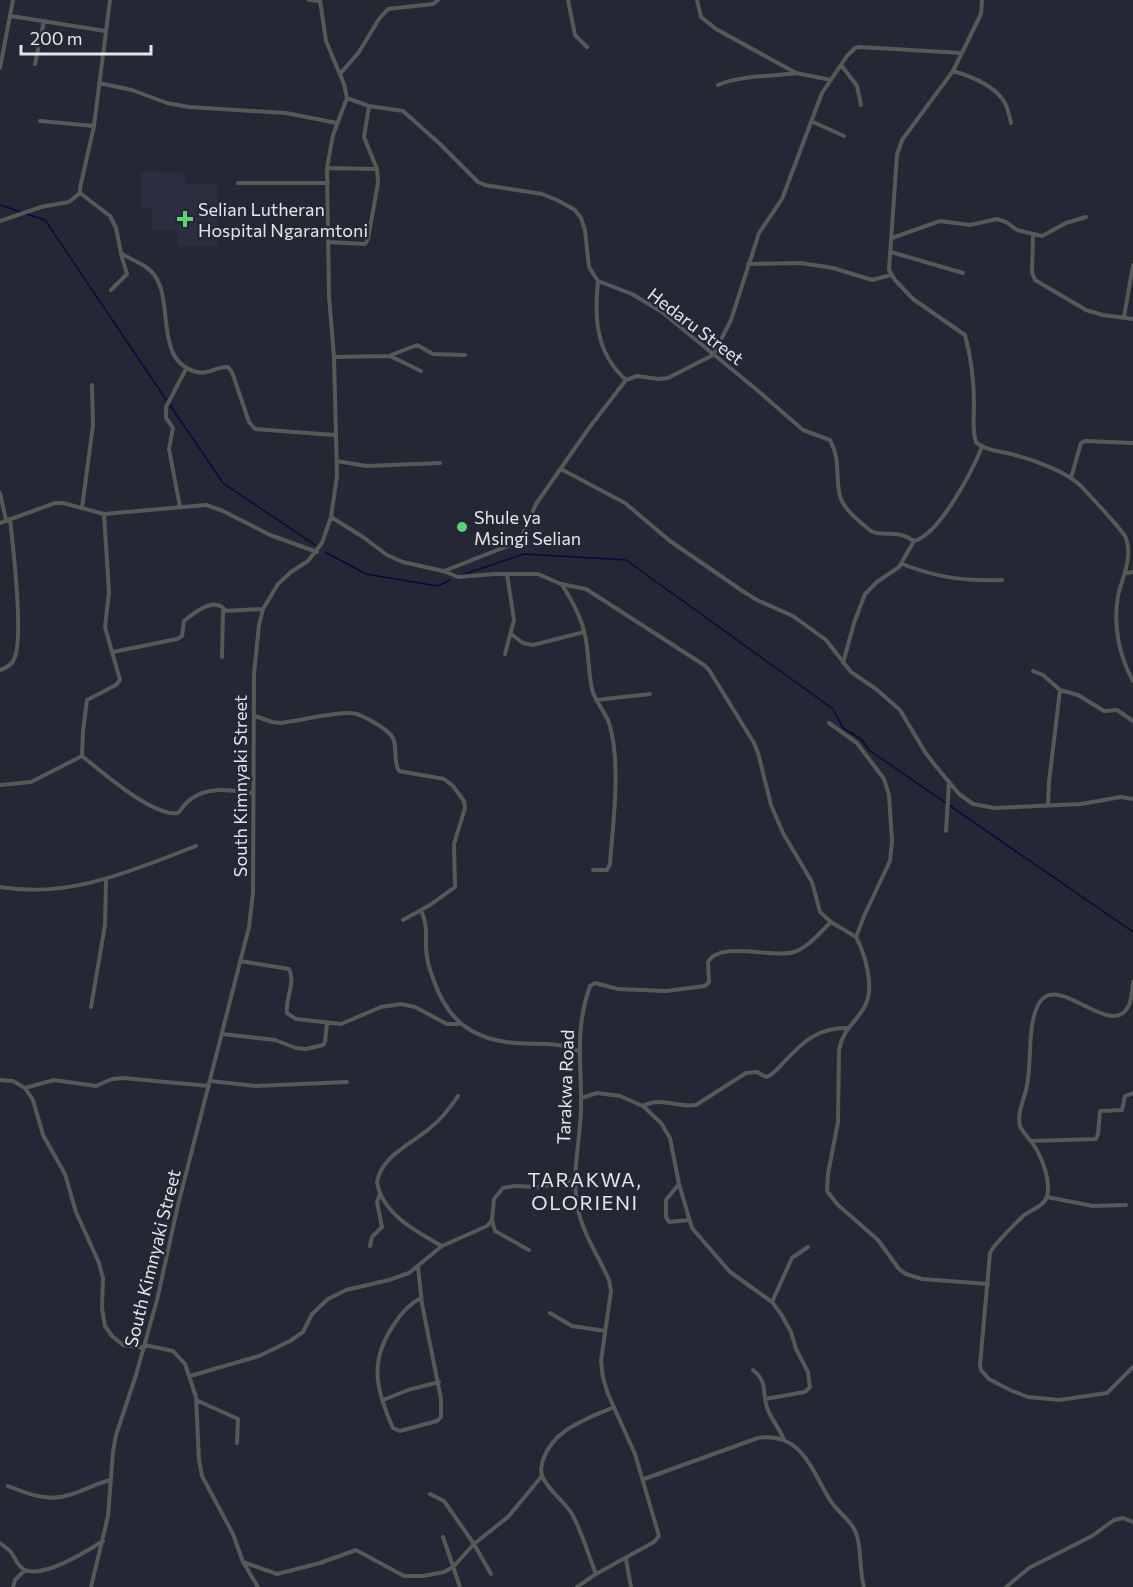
<svg xmlns="http://www.w3.org/2000/svg" width="1133" height="1587" viewBox="0 0 1133 1587" font-family="Commissioner,sans-serif">
  <rect width="100%" height="100%" fill="#262734"/>
  <path fill="#2d2d40" d="M141,171L183,173L187,183L191,185L217,183L218,247H177V231L152,230V208H141Z"/>
  <g fill="none" stroke-linecap="round" stroke-linejoin="round">
    <path stroke="#12043f" stroke-width="1.5" d="M0,205L21,212
      M26,214L45,220L167,401
      M170,405L223,483L315,545
      M325,552L366,574L438,586L450,580
      M462,575L524,554L626,560L833,709L843,728L861,739L869,750L1133,932"/>
    <path stroke="#555a55" stroke-width="4" d="M110,0L94,126L80,188V193L110,216L116,228L121,253C132,261 147,264 155,276C174,303 154,362 197,372C208,375 217,366 228,367L232,372L249,422L255,429L334,435
      M309,0L320,1
      M568,0L575,35L587,47
      M697,0L701,17L716,29L796,73L831,80
      M982,0L981,14L953,71L902,140L897,155L889,270L895,280L913,299L965,335C971,357 974,382 974,405C974,418 972,430 976,442C985,451 1003,451 1015,455C1034,460 1067,472 1081,486C1090,496 1121,528 1126,538C1133,558 1122,578 1118,596C1113,625 1119,656 1133,681
      M11,16L105,31
      M35,64L44,21
      M842,66L857,86L861,105
      M0,68L13,0
      M953,71C970,76 993,85 1003,100C1008,106 1009,115 1011,123
      M340,74L359,52L379,19L388,9L433,4L438,0
      M99,83L132,90L167,103L189,107L286,113L337,123
      M718,85C740,75 771,77 796,73
      M347,98L369,106L403,111L440,144L478,182L485,185L542,194L557,200L575,210L581,218L585,230L589,267L598,281L632,294L662,312L757,390L803,430L830,440C841,460 835,477 840,496C844,510 860,522 871,531C886,538 894,528 914,541C940,534 972,471 982,447
      M40,121L94,126
      M811,121L844,136
      M327,168L377,169
      M238,183H328
      M0,221L41,207L69,202L80,193
      M1033,235L1032,272L1035,280L1086,310L1103,315L1133,319
      M892,238L940,221L970,225L997,219L1006,222L1017,230L1042,236L1066,223L1086,217
      M329,242L365,244L368,239L378,183L377,169L364,137L369,106
      M891,252L963,273
      M748,264L801,263L833,268L872,280L891,275
      M598,281C594,319 596,353 626,380
      M111,290L127,274L121,254
      M1124,317L1133,265
      M391,355L417,345L433,354L465,355
      M334,357L390,356L421,371
      M337,461L366,466L440,463
      M561,469L625,503L670,541L744,592L757,600L793,616L826,640L851,672L876,689L900,710L925,752L934,764L959,794L973,804L995,808L1081,804L1121,797L1133,799
      M1071,478L1081,443L1085,441L1133,443
      M0,493L6,520
      M180,507L169,449L173,428L166,418V407L186,369
      M82,508L93,425L92,385
      M104,514L109,592L105,627L120,680L116,685L87,700L83,731L82,756C102,772 153,817 178,813C182,809 185,803 191,799C209,785 233,791 253,793
      M331,517L363,537L387,555L403,562L443,571L458,577L495,574H538L561,584L586,589L704,665L709,670L754,743L758,753L771,805L783,833L812,882L820,912L831,922L856,937C865,954 875,987 865,1006C856,1023 843,1028 839,1050L838,1122L828,1174L827,1191L838,1205L878,1240L899,1269L906,1274L922,1279L988,1284
      M0,523L55,503H63L104,514L206,505L223,511L270,535L317,552
      M902,564C939,578 962,581 1002,580
      M444,571L510,545L521,538L536,504L589,428L626,380L637,376L658,379L668,378L713,355L731,320L759,233L782,199L822,93L847,56L855,48L860,47L961,53
      M1127,573L1133,572
      M562,585C572,600 581,616 585,635C589,653 588,671 592,689C595,703 607,713 610,726C621,767 613,822 610,864L607,870H593
      M511,634L523,643L533,645L584,632
      M113,652L177,639L182,636L184,621C194,613 214,596 225,610
      M505,654L514,620L507,574
      M222,657L223,611L263,609
      M843,663L854,623L865,594L877,582L899,567L914,541
      M0,670C6,668 12,665 14,659C24,640 13,545 10,519
      M1033,671L1043,675L1060,690L1078,695L1104,711L1117,710L1133,721
      M596,700L650,694
      M255,716L272,722L280,723C302,720 330,713 350,713C359,712 385,728 391,735C399,745 392,760 399,771L444,779L453,786L464,801L465,808L454,844L455,887L430,905L403,920
      M829,723L857,743L884,779L889,795L892,841L890,861L864,916L856,937
      M0,785L31,782L82,756
      M1048,805L1049,782L1060,690
      M946,831L949,783
      M0,887C69,899 134,870 196,846
      M421,910C427,923 426,932 426,946C426,957 430,971 434,981C448,1021 473,1040 516,1043C538,1045 557,1041 578,1051
      M240,961L289,969C296,982 285,999 287,1013L296,1019L341,1024L381,1007L401,1004L415,1007L447,1024H459
      M1133,982C1132,989 1132,998 1129,1005C1112,1043 1056,968 1038,1005C1026,1031 1033,1063 1026,1090C1023,1101 1017,1115 1020,1126C1023,1133 1029,1138 1033,1144C1042,1157 1051,1181 1047,1196C1045,1206 1030,1210 1023,1216C1015,1224 994,1244 990,1253L980,1365L981,1370L989,1379L1010,1390L1028,1397L1059,1400L1107,1393L1133,1367
      M91,1007L105,925L106,880
      M222,1034L275,1040L296,1048L306,1049L323,1045L325,1042L327,1023
      M0,1080L13,1081L25,1088L54,1080L96,1086L112,1079L123,1078L209,1086
      M211,1081L255,1086L347,1082
      M25,1088L33,1100L43,1135L65,1174L76,1212L99,1263L103,1278L102,1308L105,1326L112,1336L123,1345L144,1348
      M581,1098L597,1093L620,1096L643,1106L661,1123L670,1138L679,1184L692,1228L730,1272L772,1302L781,1314L791,1332L796,1349L808,1372L810,1387L805,1392L765,1399
      M643,1106C661,1096 677,1108 696,1105L746,1073L757,1072L766,1077C774,1075 778,1068 784,1062C804,1041 817,1028 847,1028
      M1032,1141L1096,1139L1098,1134L1100,1111L1122,1110L1125,1096L1133,1093
      M679,1184L666,1200V1217L669,1222L689,1220
      M1047,1197L1093,1206L1126,1205
      M492,1220L495,1231L529,1250
      M370,1246L372,1237L382,1227L377,1202L380,1194
      M442,1246C417,1232 382,1214 377,1182C382,1155 412,1144 430,1128C442,1119 450,1108 458,1096
      M418,1267L422,1304L441,1399V1417L437,1421L400,1431L393,1428C375,1388 369,1360 395,1323C402,1312 409,1304 421,1298
      M772,1302L792,1258L808,1247
      M550,1313L572,1326L605,1331
      M145,1345L173,1351L185,1364L196,1397L199,1460L202,1476L233,1534L243,1562L258,1587
      M753,1370C769,1383 761,1393 768,1410C771,1419 780,1429 784,1440
      M190,1376L259,1356L290,1341L303,1332L312,1314L328,1299L346,1290L389,1280L409,1273L442,1246L487,1226L492,1220L494,1199L503,1188L515,1186L540,1187L574,1180
      M196,1400L238,1419L237,1443
      M383,1400L408,1390L439,1382
      M644,1479L758,1438C803,1431 812,1473 832,1503C840,1514 854,1523 857,1536C862,1553 859,1570 864,1587
      M8,1486C28,1494 48,1502 69,1495C84,1491 96,1483 111,1480
      M430,1494L444,1501L474,1544L491,1574
      M443,1537L460,1587
      M0,1543C4,1546 8,1549 11,1552C15,1558 18,1567 25,1570C45,1578 87,1551 103,1541
      M626,1559L631,1587
      M243,1562L277,1574L320,1563L356,1550L404,1576H423L444,1572L453,1567L474,1544L508,1517L542,1476
      M596,1574C588,1554 582,1532 572,1514C564,1501 550,1492 543,1478C540,1472 541,1467 543,1460C553,1429 587,1419 614,1407
      M13,1587L15,1580L25,1570
      M91,1587L108,1516L113,1452L116,1435L136,1375L157,1300L178,1205L249,927L253,893L254,674L259,625L263,609L278,584L291,572L308,561L322,543L331,517L337,476L334,357L329,296L327,168L333,135L347,98L344,84L326,41L320,0
      M577,1587L596,1574L654,1542L659,1536L635,1454L608,1394L603,1378L601,1361L611,1291L609,1280C599,1257 583,1234 578,1209C571,1175 580,1143 581,1109C582,1065 574,1030 590,986L595,983L618,989L666,991L705,986L709,982L708,962C720,940 774,959 794,952C808,948 820,932 831,922
      M1006,1587L1029,1568L1092,1536L1114,1520L1123,1518L1133,1522"/>
  </g>
  <g fill="#57d570" stroke="#262734" stroke-width="2">
    <path d="M182 210h6v6h6v6h-6v6h-6v-6h-6v-6h6z"/>
    <circle cx="462" cy="527" r="6"/>
  </g>
  <g text-anchor="middle" dominant-baseline="central" stroke-width="5" stroke-linejoin="round" paint-order="stroke">
    <g font-size="18" fill="#e4e4ed" stroke="#262734" text-anchor="start">
      <text x="198" y="209">Selian Lutheran<tspan x="198" dy="21">Hospital Ngaramtoni</tspan></text>
      <text x="474" y="517">Shule ya<tspan x="474" dy="21">Msingi Selian</tspan></text>
    </g>
    <g font-size="18" fill="#e4e4ed" stroke="#262734">
      <text transform="translate(696 326) rotate(37)">Hedaru Street</text>
      <text transform="translate(240 786) rotate(-90)">South Kimnyaki Street</text>
      <text transform="translate(565 1087) rotate(-88)">Tarakwa Road</text>
      <text transform="translate(152 1258) rotate(-76)">South Kimnyaki Street</text>
    </g>
    <g font-size="20" letter-spacing="1.5" fill="#e4e4ed" stroke="#262734">
      <text x="585" y="1179">TARAKWA,<tspan x="585" dy="23">OLORIENI</tspan></text>
    </g>
  </g>
  <path d="M21 45v9h130v-9" fill="none" stroke="#e4e4ed" stroke-width="3"/>
  <text x="30" y="45" font-size="18" fill="#e4e4ed" stroke="#262734" stroke-width="4.5" paint-order="stroke">200 m</text>
</svg>
